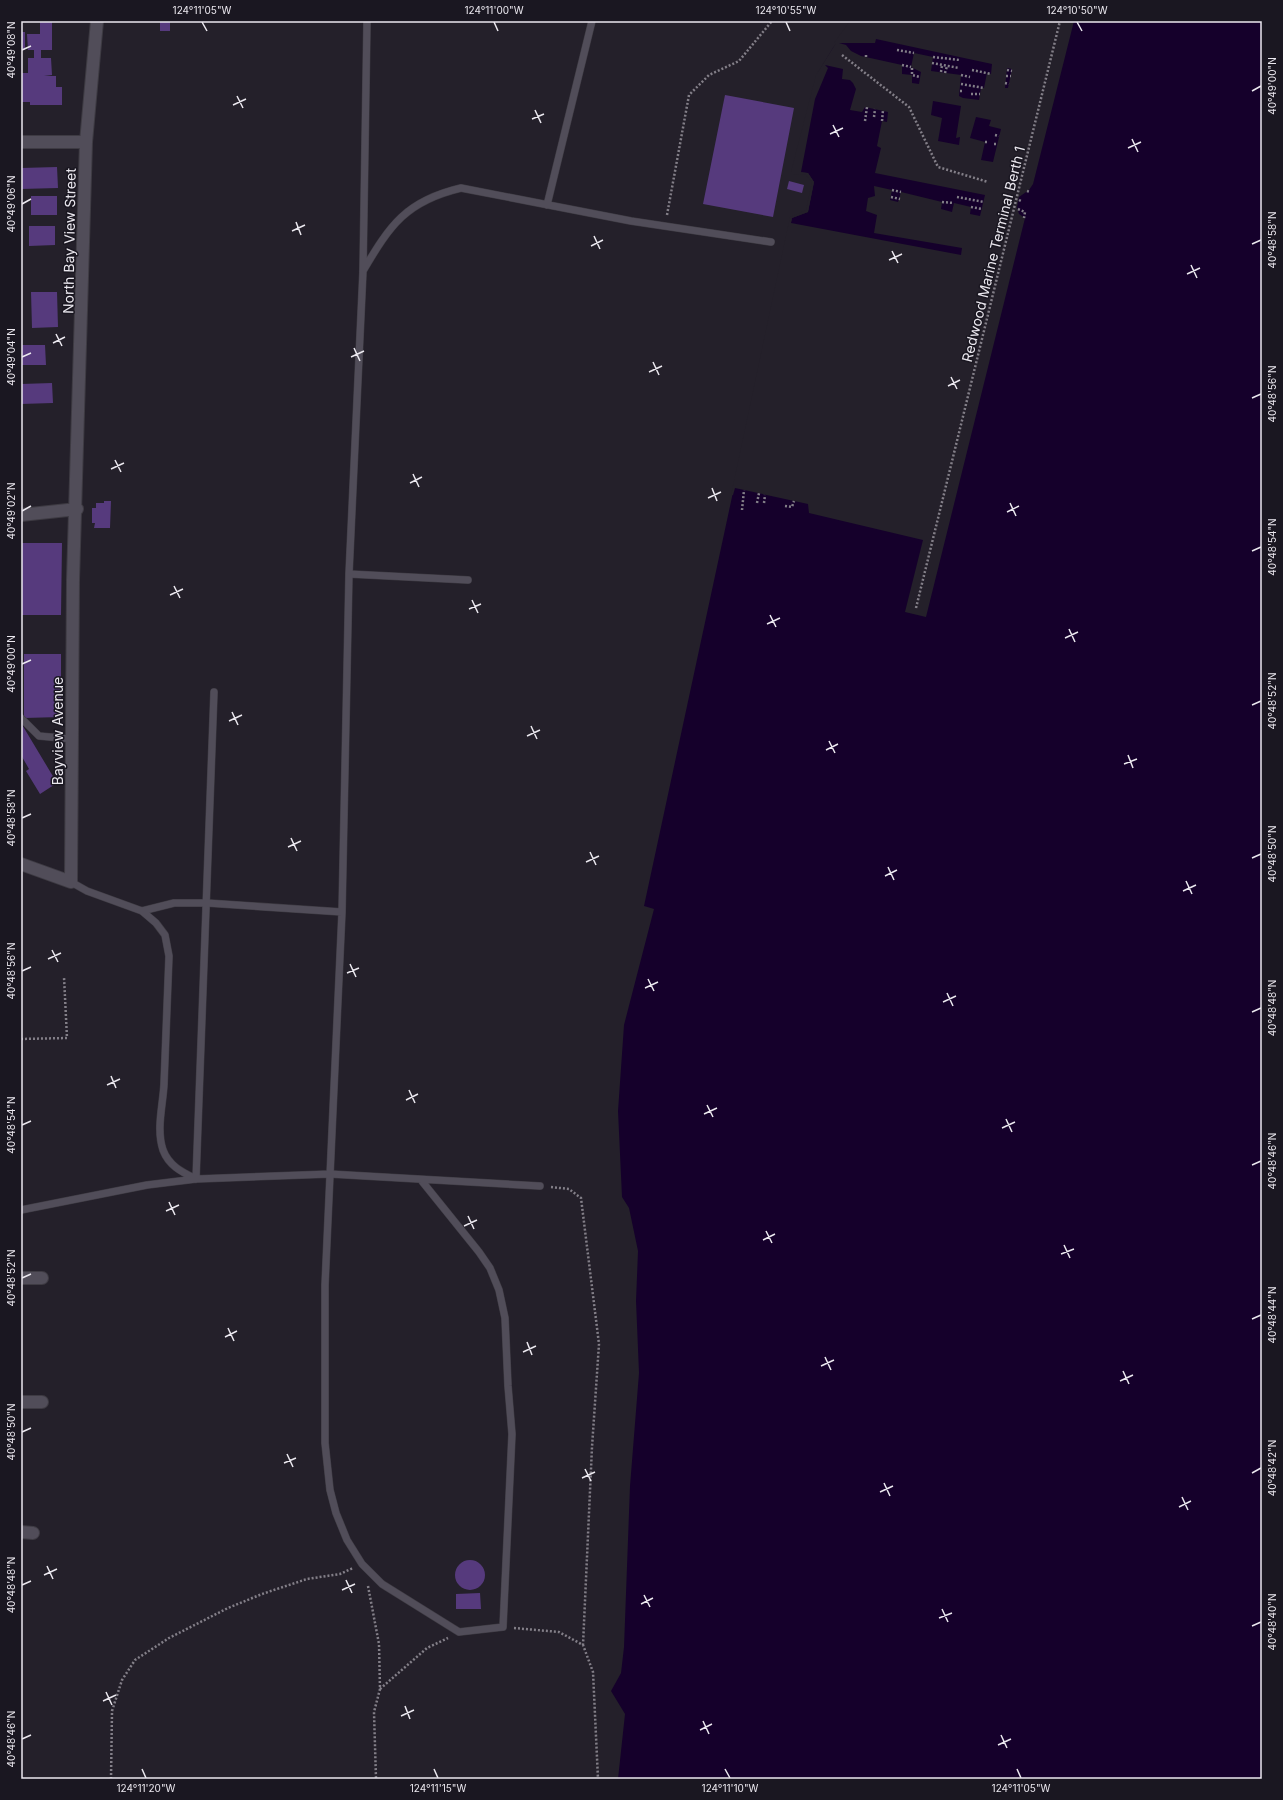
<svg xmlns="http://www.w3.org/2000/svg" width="1283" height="1800" viewBox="0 0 1283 1800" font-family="Inter,sans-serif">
  <rect width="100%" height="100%" fill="#24202a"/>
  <path fill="#15002b" d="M853,21H1262V1779H618L625,1714L611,1691L621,1673L624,1647L630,1486L639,1373L636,1301L638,1251L629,1208L622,1197L618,1111L624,1025L654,909L644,906L792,218L808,212L814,182L808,173L793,172L819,71L833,48Z"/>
  <path fill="#24202a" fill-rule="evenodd" d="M850,21H1074L1033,184L1029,190L1019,197L1017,207L1019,214L1025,218L926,617L905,612L923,540L809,513L808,504L735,488L733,495H731L790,217L806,210L812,182L806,175L793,174L791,172L816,75L836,43H834ZM876,39L992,64L991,74L987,73L984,88H981L979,100L963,98L959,96L961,75L931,71L933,57L914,53L911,67L921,72L919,84L912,83V75L902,74V65L861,56L851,51L846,45L839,43H875ZM825,65L843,69L842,79L850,80L853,83L856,89L850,110L862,112L865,107L888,112L887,122L882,121L877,146L881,148L875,173L985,195L980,216L970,214L971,207L954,203L952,212L941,209L942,202L901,192L898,202L890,200L892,190L874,186L875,196L868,198L866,211L877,215L874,233L962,248L961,255L791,223L792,218L808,212L814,182L808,173L801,172L815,99L828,68ZM1007,68L1012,69L1008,88H1005ZM933,101L961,106L956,138L960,137L959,145L938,141L942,118L931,115ZM976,117L991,120L989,126L1001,129L993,162L981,160L985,142L970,138Z"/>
  <path fill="#563a7d" d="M40,21H52V50H41V58H51L52,75L44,76H56V87H62V105H30V102H22V73H28V58H34V50H28L27,34H40Z
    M160,21H170V31H160Z
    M21,32H25V50H21Z
    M725,95L794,108L773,217L703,204Z
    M57,167L58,188L21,189V168Z
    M789,181L804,185L802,193L787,189Z
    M31,196H57V215H31Z
    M29,226H55V245L29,246Z
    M31,292H57L58,327L32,328Z
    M21,345H45L46,365H21Z
    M52,383L53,403L21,404V384Z
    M104,501H111L110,528H94L95,523H92V508H96V503H104Z
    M21,543H62L61,615H21Z
    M24,654H61V717L24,718Z
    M21,723L57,783L40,794L26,771L29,769L21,755Z
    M455 1575a15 15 0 1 1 30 0a15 15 0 1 1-30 0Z
    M480,1593L481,1609H456V1594Z"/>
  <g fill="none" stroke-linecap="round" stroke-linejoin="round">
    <g stroke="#3e3b43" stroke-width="8">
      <path id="lane" d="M367,21L363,271L349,574L342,912L325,1285V1443L330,1490L336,1513L347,1540L362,1564L382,1584L459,1632L503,1627L512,1434L508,1386L505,1318L499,1290L490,1268L479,1252L421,1180
        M547,205L592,21
        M363,271C390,225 406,201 461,188L631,221L771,242
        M349,574L468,580
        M21,718L39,736L72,739
        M71,882L87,891L142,911L156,923L165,935L169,956C167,998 166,1041 164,1084C163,1105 156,1129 163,1150C169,1166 182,1172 196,1179L214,692
        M142,911L174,903H207L342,912
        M21,1210L147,1185L196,1179L330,1174L540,1186"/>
    </g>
    <g stroke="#3e3b43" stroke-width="14">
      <path id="street" d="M21,142H86
        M21,515L77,509
        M21,864L71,882L73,580L86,142L97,21
        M21,1278H42
        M21,1402H42
        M21,1532L33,1533"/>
    </g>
    <path stroke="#837f88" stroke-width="2.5" stroke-dasharray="2 2" stroke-linecap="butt" d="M897,50L914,53
      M842,55L909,107L938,167L988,182
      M866,57V53
      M933,57L960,60
      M932,63L959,68
      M902,65L911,67
      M912,68V75L920,77
      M972,70L991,74
      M1007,70L1012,71
      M941,72L942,65
      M945,73L947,66
      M961,75L970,77
      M1006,76H1011
      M1005,83L1009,84
      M961,84L984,88
      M960,91H963
      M971,94H980
      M874,117L875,109
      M865,121L867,107
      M882,121L883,110
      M995,135L999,136
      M985,142H988
      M994,144H997
      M892,190L901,192
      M1027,191L1030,192
      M891,197L900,199
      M957,197L984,202
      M1019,200L1021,201
      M942,202L954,203
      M971,207L982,209
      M1018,209L1025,212L1024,218
      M667,215L689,95L709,75L739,61L772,21
      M757,503L759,493
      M764,503L765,495
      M785,506L792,507L794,501
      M742,510L744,490
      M916,608L1060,21
      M21,1039L67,1038L64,977
      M551,1187L569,1189L581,1198L599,1344L592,1447L583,1645
      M368,1586L379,1644L380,1689L374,1712L376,1779
      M514,1628L559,1632L583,1645L593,1672L598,1779
      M380,1689L427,1648L448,1638
      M111,1779L112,1711L122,1680L135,1660L169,1638L228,1608L262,1594L307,1579L340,1574L353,1568"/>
    <use href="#lane" stroke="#514d59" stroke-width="7"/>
    <use href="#street" stroke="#514d59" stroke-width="12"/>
  </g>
  <path fill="none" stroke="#ebe8ef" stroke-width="1.5" d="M202,22L207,31M494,22L498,31M786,22L790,31M1077,22L1082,31M22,50L31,46M1252,91L1261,86M237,96L243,108M233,105L246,99M535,110L541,123M532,119L544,114M833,125L839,137M830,134L843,128M1132,139L1138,152M1128,148L1141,142M22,204L31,199M296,222L301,235M292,231L305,225M594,236L600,249M1252,244L1261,240M591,246L603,240M892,251L898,263M889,260L902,254M1191,265L1197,278M1187,274L1200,268M56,334L62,346M53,343L65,337M354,348L360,361M22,357L31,353M351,357L364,351M653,362L659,375M649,372L662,366M951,377L957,389M948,386L960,380M1252,398L1261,394M115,460L121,472M111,469L124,463M413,474L419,487M410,483L422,477M712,488L717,501M708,498L721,492M1010,503L1016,516M22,511L31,506M1007,512L1019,506M1252,551L1261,547M174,586L180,598M170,595L183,589M472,600L478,613M469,609L481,604M770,615L776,627M767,624L780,618M1069,629L1075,642M1065,638L1078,632M22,664L31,660M1252,705L1261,701M232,712L238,725M229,721L242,715M531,726L537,739M527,736L540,730M829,741L835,753M826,750L838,744M1128,755L1133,768M1124,764L1137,759M22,818L31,814M291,838L297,851M288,847L301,841M590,852L596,865M1252,858L1261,854M586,862L599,856M888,867L894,880M885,876L897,870M1186,881L1192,894M1183,891L1196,885M52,950L58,962M48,959L61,953M350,964L356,977M22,971L31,967M347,973L359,968M648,979L654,991M645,988L658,982M947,993L953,1006M943,1002L956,996M1252,1012L1261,1008M111,1076L116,1088M107,1085L120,1079M409,1090L415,1103M406,1100L418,1094M707,1105L713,1117M704,1114L717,1108M1006,1119L1012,1132M22,1125L31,1121M1002,1128L1015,1122M1252,1165L1261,1161M169,1202L175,1215M166,1211L179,1205M468,1216L474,1229M464,1226L477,1220M766,1231L772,1243M763,1240L775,1234M1064,1245L1070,1258M1061,1254L1074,1249M22,1278L31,1274M1252,1319L1261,1315M228,1328L234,1341M225,1337L237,1331M527,1342L532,1355M523,1352L536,1346M825,1357L831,1370M821,1366L834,1360M1123,1371L1129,1384M1120,1381L1133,1375M22,1432L31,1428M287,1454L293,1467M284,1463L296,1458M585,1469L591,1481M1252,1473L1261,1468M582,1478L595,1472M884,1483L890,1496M880,1492L893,1486M1182,1497L1188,1510M1179,1507L1191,1501M47,1566L53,1579M44,1575L57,1569M346,1580L352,1593M22,1585L31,1581M342,1590L355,1584M644,1595L650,1607M641,1604L653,1598M942,1609L948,1622M939,1618L952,1613M1252,1626L1261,1622M106,1692L112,1705M103,1701L116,1695M405,1706L410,1719M401,1716L414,1710M703,1721L709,1734M700,1730L712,1724M1001,1735L1007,1748M22,1739L31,1735M998,1745L1011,1739M142,1769L146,1778M434,1769L438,1778M725,1769L730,1778M1017,1769L1021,1778"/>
  <g text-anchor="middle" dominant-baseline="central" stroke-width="3" stroke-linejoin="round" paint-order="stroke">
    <g font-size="14" fill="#ebe8ef" stroke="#1a1721">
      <text transform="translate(69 241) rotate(-89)">North Bay View Street</text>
      <text transform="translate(993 254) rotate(-76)">Redwood Marine Terminal Berth 1</text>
      <text transform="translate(57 731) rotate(-90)">Bayview Avenue</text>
    </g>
  </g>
  <rect width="1283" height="1800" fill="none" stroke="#1a1721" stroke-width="44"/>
  <rect x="22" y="22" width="1239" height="1756" fill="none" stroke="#ebe8ef" stroke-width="1.5"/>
  <g font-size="10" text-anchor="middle" fill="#ebe8ef">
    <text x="202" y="14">124°11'05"W</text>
    <text x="494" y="14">124°11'00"W</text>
    <text x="786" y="14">124°10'55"W</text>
    <text x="1077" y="14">124°10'50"W</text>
    <text transform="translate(11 50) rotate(-90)" y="4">40°49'08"N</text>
    <text transform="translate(1272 86) rotate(-90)" y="4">40°49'00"N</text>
    <text transform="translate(11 204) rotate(-90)" y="4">40°49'06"N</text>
    <text transform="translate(1272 240) rotate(-90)" y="4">40°48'58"N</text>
    <text transform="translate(11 357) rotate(-90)" y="4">40°49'04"N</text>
    <text transform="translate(1272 394) rotate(-90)" y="4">40°48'56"N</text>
    <text transform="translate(11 511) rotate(-90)" y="4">40°49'02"N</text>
    <text transform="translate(1272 547) rotate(-90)" y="4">40°48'54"N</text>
    <text transform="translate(11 664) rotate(-90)" y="4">40°49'00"N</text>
    <text transform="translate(1272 701) rotate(-90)" y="4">40°48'52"N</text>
    <text transform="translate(11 818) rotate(-90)" y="4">40°48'58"N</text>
    <text transform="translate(1272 854) rotate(-90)" y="4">40°48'50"N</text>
    <text transform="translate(11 971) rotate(-90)" y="4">40°48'56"N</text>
    <text transform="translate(1272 1008) rotate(-90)" y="4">40°48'48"N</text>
    <text transform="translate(11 1125) rotate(-90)" y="4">40°48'54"N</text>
    <text transform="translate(1272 1161) rotate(-90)" y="4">40°48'46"N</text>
    <text transform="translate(11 1278) rotate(-90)" y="4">40°48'52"N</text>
    <text transform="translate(1272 1315) rotate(-90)" y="4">40°48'44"N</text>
    <text transform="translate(11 1432) rotate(-90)" y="4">40°48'50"N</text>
    <text transform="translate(1272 1468) rotate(-90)" y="4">40°48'42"N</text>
    <text transform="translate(11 1585) rotate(-90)" y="4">40°48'48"N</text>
    <text transform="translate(1272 1622) rotate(-90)" y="4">40°48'40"N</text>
    <text transform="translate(11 1739) rotate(-90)" y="4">40°48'46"N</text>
    <text x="146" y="1792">124°11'20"W</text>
    <text x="438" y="1792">124°11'15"W</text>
    <text x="730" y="1792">124°11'10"W</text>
    <text x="1021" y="1792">124°11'05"W</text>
  </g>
</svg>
